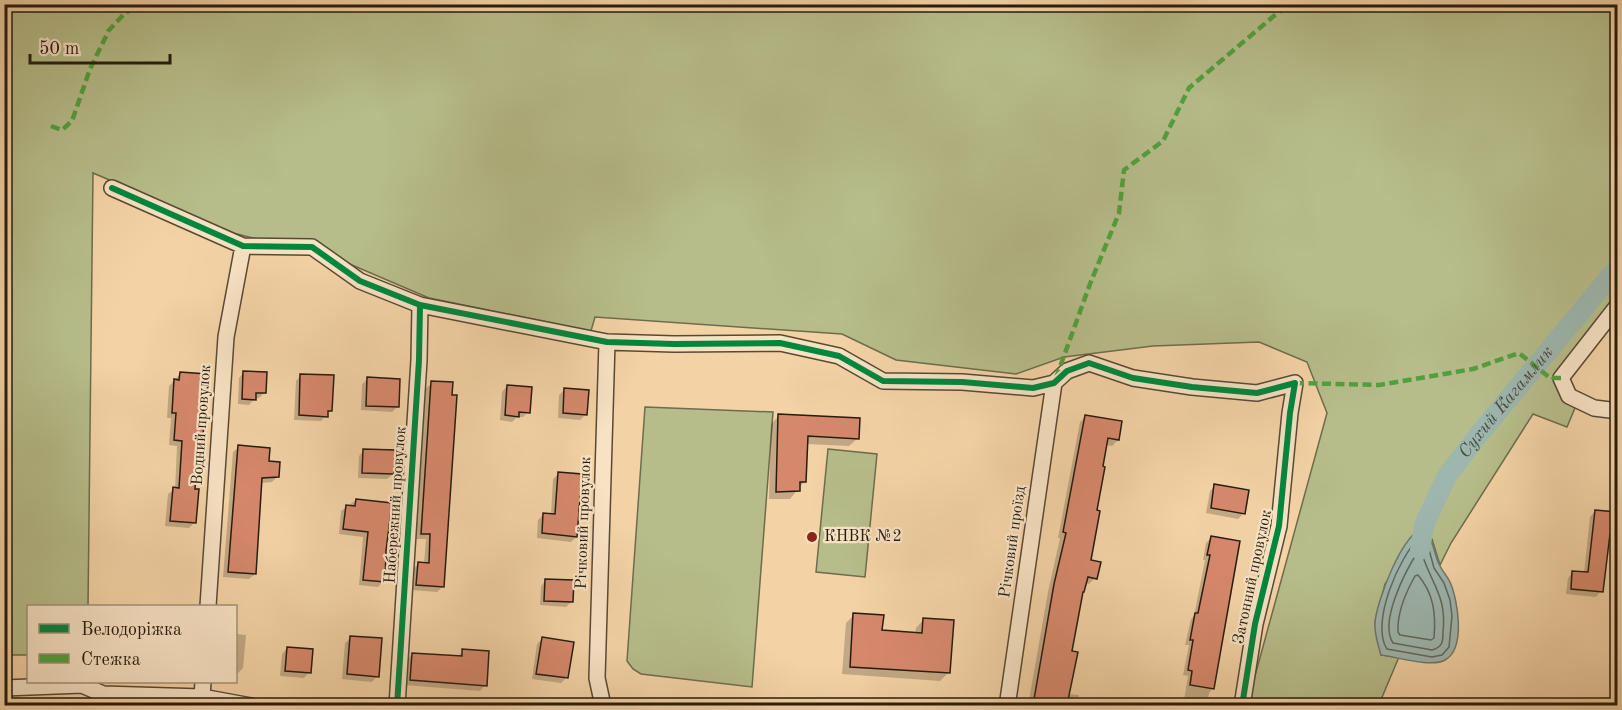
<svg xmlns="http://www.w3.org/2000/svg" width="1622" height="710" viewBox="0 0 1622 710" font-family="'Old Standard TT',serif">
  <rect width="100%" height="100%" fill="#f3d2a5"/>
  <filter id="stains"><feTurbulence type="fractalNoise" baseFrequency=".00333" numOctaves="4"/><feColorMatrix values="0 0 0 0 .2 0 0 0 0 .09 0 0 0 0 .02 0 0 0 .5 -.17"/></filter>
  <radialGradient id="worn" r=".72"><stop offset=".6" stop-color="#630" stop-opacity="0"/><stop offset="1" stop-color="#630" stop-opacity=".3"/></radialGradient>
  <path fill="#b6bd8a" stroke="#6e6c4c" stroke-width="1.5" d="M4,5H1617V298L1552,378L1560,394L1575,408L1567,427L1533,414L1451,543L1440,565L1432,539L1424,528L1385,584L1375,622L1381,655L1399,657L1380,702L1374,706L1247,705L1327,413L1307,362L1259,342L1153,346L1064,357L1016,374L896,360L842,334L595,317L591,331L429,298L338,259L233,233L93,173L88,606H28V655H5Z
    M645,407L773,412L752,687L641,674L633,669L627,661Z
    M828,449L877,454L865,577L816,572Z"/>
  <path fill="#9db6ae" stroke="#6d786e" stroke-width="1.5" d="M1424,528C1434,539 1433,553 1440,566C1443,572 1447,576 1450,582C1458,600 1466,649 1445,660C1432,668 1397,657 1381,655C1378,644 1374,634 1375,622C1377,601 1402,533 1424,528Z"/>
  <path fill="#0003" d="M244,372L264,393L259,398H255L249,405L238,404L239,378Z
    M181,373L201,452L196,457L193,490L195,522L189,528L165,526L168,494L175,489L177,446L169,445L171,418H167L169,386Z
    M301,375L331,410L321,421L294,420L296,381Z
    M368,379L398,406L392,412L361,410L362,384Z
    M432,383L443,586L437,592L412,590L413,569L418,564H424L426,539H416L426,388Z
    M507,386L528,412L523,417H517L512,422L500,420L502,392Z
    M564,390L586,414L580,420L558,418L559,395Z
    M779,416L858,438L849,446L806,444L804,482L790,499H769L771,424Z
    M1086,416L1118,440L1112,446L1106,445L1089,562L1095,578L1089,584L1085,583L1070,652L1068,694L1079,695L1078,706H1028L1048,592L1060,538H1058L1080,422Z
    M239,447L268,463L277,477L272,482L261,483L255,574L249,579L223,577L233,452Z
    M364,450L393,474L387,479L358,478L359,456Z
    M559,473L576,537L571,542L537,538L538,520L543,515H551L553,479Z
    M1215,486L1244,513L1238,519L1206,513L1210,491Z
    M356,500L384,551L383,581L378,587L359,585L363,537L339,534L341,511Z
    M1595,511L1618,513V540L1608,539L1601,591L1596,597L1566,594L1568,578L1573,572L1584,573L1590,517Z
    M1211,538L1239,542L1212,689L1209,693L1207,706H1183L1188,676L1183,675L1189,645H1185L1191,619L1194,616L1205,560H1203L1206,543Z
    M546,580L572,601L566,607L540,605L541,586Z
    M854,615L881,632L915,634L916,628L924,619L949,672L940,681L842,674L846,623Z
    M236,634L246,635L243,668L238,673H236Z
    M351,638L377,676L372,682L342,679L345,643Z
    M542,639L566,678L561,683L532,679L537,644Z
    M287,648L309,672L304,678L280,676L282,654Z
    M463,651L485,685L480,691L405,685L407,660L412,654L458,656Z"/>
  <g fill="none" stroke-linecap="round" stroke-linejoin="round">
    <path stroke="#62685e" stroke-width="1.5" d="M1420,537H1423L1427,542L1434,568L1444,583L1450,600L1452,616L1449,647L1442,655L1432,657L1387,649C1370,624 1399,556 1420,537Z
      M1417,553L1422,554C1432,585 1447,597 1443,632C1443,641 1443,647 1432,650L1393,643C1379,622 1405,572 1417,553Z
      M1418,575C1434,594 1436,614 1434,638L1431,640L1400,635L1398,632C1397,614 1406,592 1415,576Z"/>
    <path stroke="#9db6ae" stroke-width="20" id="s1" d="M1420,550L1424,525L1447,476L1480,433L1618,267"/>
  </g>
  <path fill="#d6886c" stroke="#261b0e" stroke-width="1.5" d="M243,371L267,372L266,393H256V400L242,399Z
    M180,372L207,374L202,453H198L195,489H199L196,523L170,521L173,487L179,488L182,441L174,440L176,413H172L174,379L179,380Z
    M300,374L334,375L332,411H328V417L299,415Z
    M367,377L400,379L399,407L366,406Z
    M431,381L453,382L452,395H457L444,587L416,585L418,562L429,563L430,534H421Z
    M507,385L532,387L530,413L519,412V417L505,415Z
    M564,388L589,390L587,415L563,413Z
    M778,414L860,418L859,439L808,436L806,482H800V491L776,492Z
    M1085,415L1122,421L1119,440L1108,438L1103,466L1105,467L1097,510L1100,511L1091,560L1101,562L1097,579L1088,577L1084,592H1083L1072,651L1078,652L1067,705H1033L1054,584L1066,533L1063,532Z
    M238,445L270,448L269,461L280,462L279,477L262,478L256,574L228,572Z
    M363,449L395,450L394,474L362,473Z
    M558,472L582,474L577,537L542,533L543,513L555,514Z
    M1214,484L1249,490L1245,514L1211,508Z
    M356,499L392,503L386,551L385,582L363,580L368,532L343,529L346,505L355,506Z
    M1595,510L1617,512V535L1610,534L1603,592L1571,589L1572,571L1588,572Z
    M1211,536L1240,541L1214,689L1190,685L1192,671L1188,670L1193,640H1190L1195,613H1198L1210,555H1207Z
    M545,579L574,580L573,602L544,601Z
    M853,613L884,615L882,630L922,633L923,618L954,620L950,673L850,667Z
    M350,636L382,638L379,677L347,674Z
    M542,637L574,642L568,678L536,674Z
    M287,647L313,649L311,673L285,671Z
    M462,649L489,651L487,686L410,680L412,653L462,656Z"/>
  <g fill="none" stroke-linecap="round" stroke-linejoin="round">
    <g stroke="#594934" stroke-width="18">
      <path id="street" d="M112,188L243,246L312,247L360,281L420,305L607,342L674,344L780,343L839,356L883,381L962,382L1033,388L1054,383L1067,371L1089,363L1133,378L1192,387L1257,393L1295,383L1290,413L1279,526L1255,624L1242,706
        M1618,305L1561,378L1569,396L1594,408L1618,411
        M208,606L226,337L243,246
        M4,688L82,685L103,694L202,697L251,706
        M202,697L203,682
        M397,706L419,360L420,305
        M603,706L597,678L607,342
        M1005,706L1008,700L1054,383"/>
    </g>
    <use href="#street" stroke="#f7e2c4" stroke-width="15"/>
    <path stroke="#50a13e" stroke-width="4.5" stroke-dasharray="9 4.5" stroke-linecap="butt" d="M186,10L204,4
      M51,126L62,130L72,121L90,69L109,30L125,13L139,5L157,7L170,4
      M1056,378L1090,284L1119,213L1124,170L1163,141L1189,88L1288,4
      M1295,383L1379,385L1473,369L1519,353L1550,378H1561"/>
    <g stroke="#f7e2c4" stroke-width="10">
      <path id="cycleway" d="M112,188L243,246L312,247L360,281L420,305L607,342L674,344L780,343L839,356L883,381L962,382L1033,388L1054,383L1067,371L1089,363L1133,378L1192,387L1257,393L1295,383L1290,413L1279,526L1255,624L1242,706
        M397,706L419,360L420,305"/>
    </g>
    <use href="#cycleway" stroke="#00873e" stroke-width="6"/>
  </g>
  <circle fill="#8f2418" stroke="#f7e2c4" stroke-width="2" cx="812" cy="537" r="6"/>
  <g text-anchor="middle" dominant-baseline="central" stroke-width="4.5" stroke-linejoin="round" paint-order="stroke">
    <g font-size="16" fill="#261b0e" stroke="#f7e2c4">
      <text transform="translate(202 425) rotate(-86)">Водний провулок</text>
      <text transform="translate(396 505) rotate(-86)">Набережний провулок</text>
      <text transform="translate(584 523) rotate(-88)">Річковий провулок</text>
      <text transform="translate(1013 542) rotate(-82)">Річковий проїзд</text>
      <text transform="translate(1253 577) rotate(-78)">Затонний провулок</text>
    </g>
    <g font-size="16" fill="#261b0e" stroke="#f7e2c4" text-anchor="start">
      <text x="824" y="537">КНВК №2</text>
    </g>
    <g font-size="18" font-style="italic" fill="#4a4a3e" stroke="#f7e2c4">
      <text stroke="none"><textPath href="#s1" startOffset="174">Сухий Кагамлик</textPath></text>
    </g>
  </g>
  <rect width="1622" height="710" fill="none" stroke="#f3d2a5" stroke-width="24"/>
  <rect x="6" y="6" width="1610" height="698" fill="none" stroke="#261b0e" stroke-width="3"/>
  <rect x="12" y="12" width="1598" height="686" fill="none" stroke="#261b0e" stroke-width="1.5"/>
  <rect x="27" y="605" width="210" height="78" fill="#f7e2c4" stroke="#a3927b" stroke-width="1.5"/>
  <rect x="39" y="624" width="30" height="9" fill="#00873e" stroke="#a3927b" stroke-width="1.5"/>
  <text x="81" y="635" font-size="18" fill="#261b0e">Велодоріжка</text>
  <rect x="39" y="654" width="30" height="9" fill="#50a13e" stroke="#a3927b" stroke-width="1.5"/>
  <text x="81" y="665" font-size="18" fill="#261b0e">Стежка</text>
  <path d="M30 54v9h140v-9" fill="none" stroke="#261b0e" stroke-width="3"/>
  <text x="39" y="54" font-size="18" fill="#261b0e" stroke="#f7e2c4" stroke-width="4.5" paint-order="stroke">50 m</text>
  <rect width="100%" height="100%" filter="url(#stains)"/>
  <rect width="100%" height="100%" fill="url(#worn)"/>
</svg>
